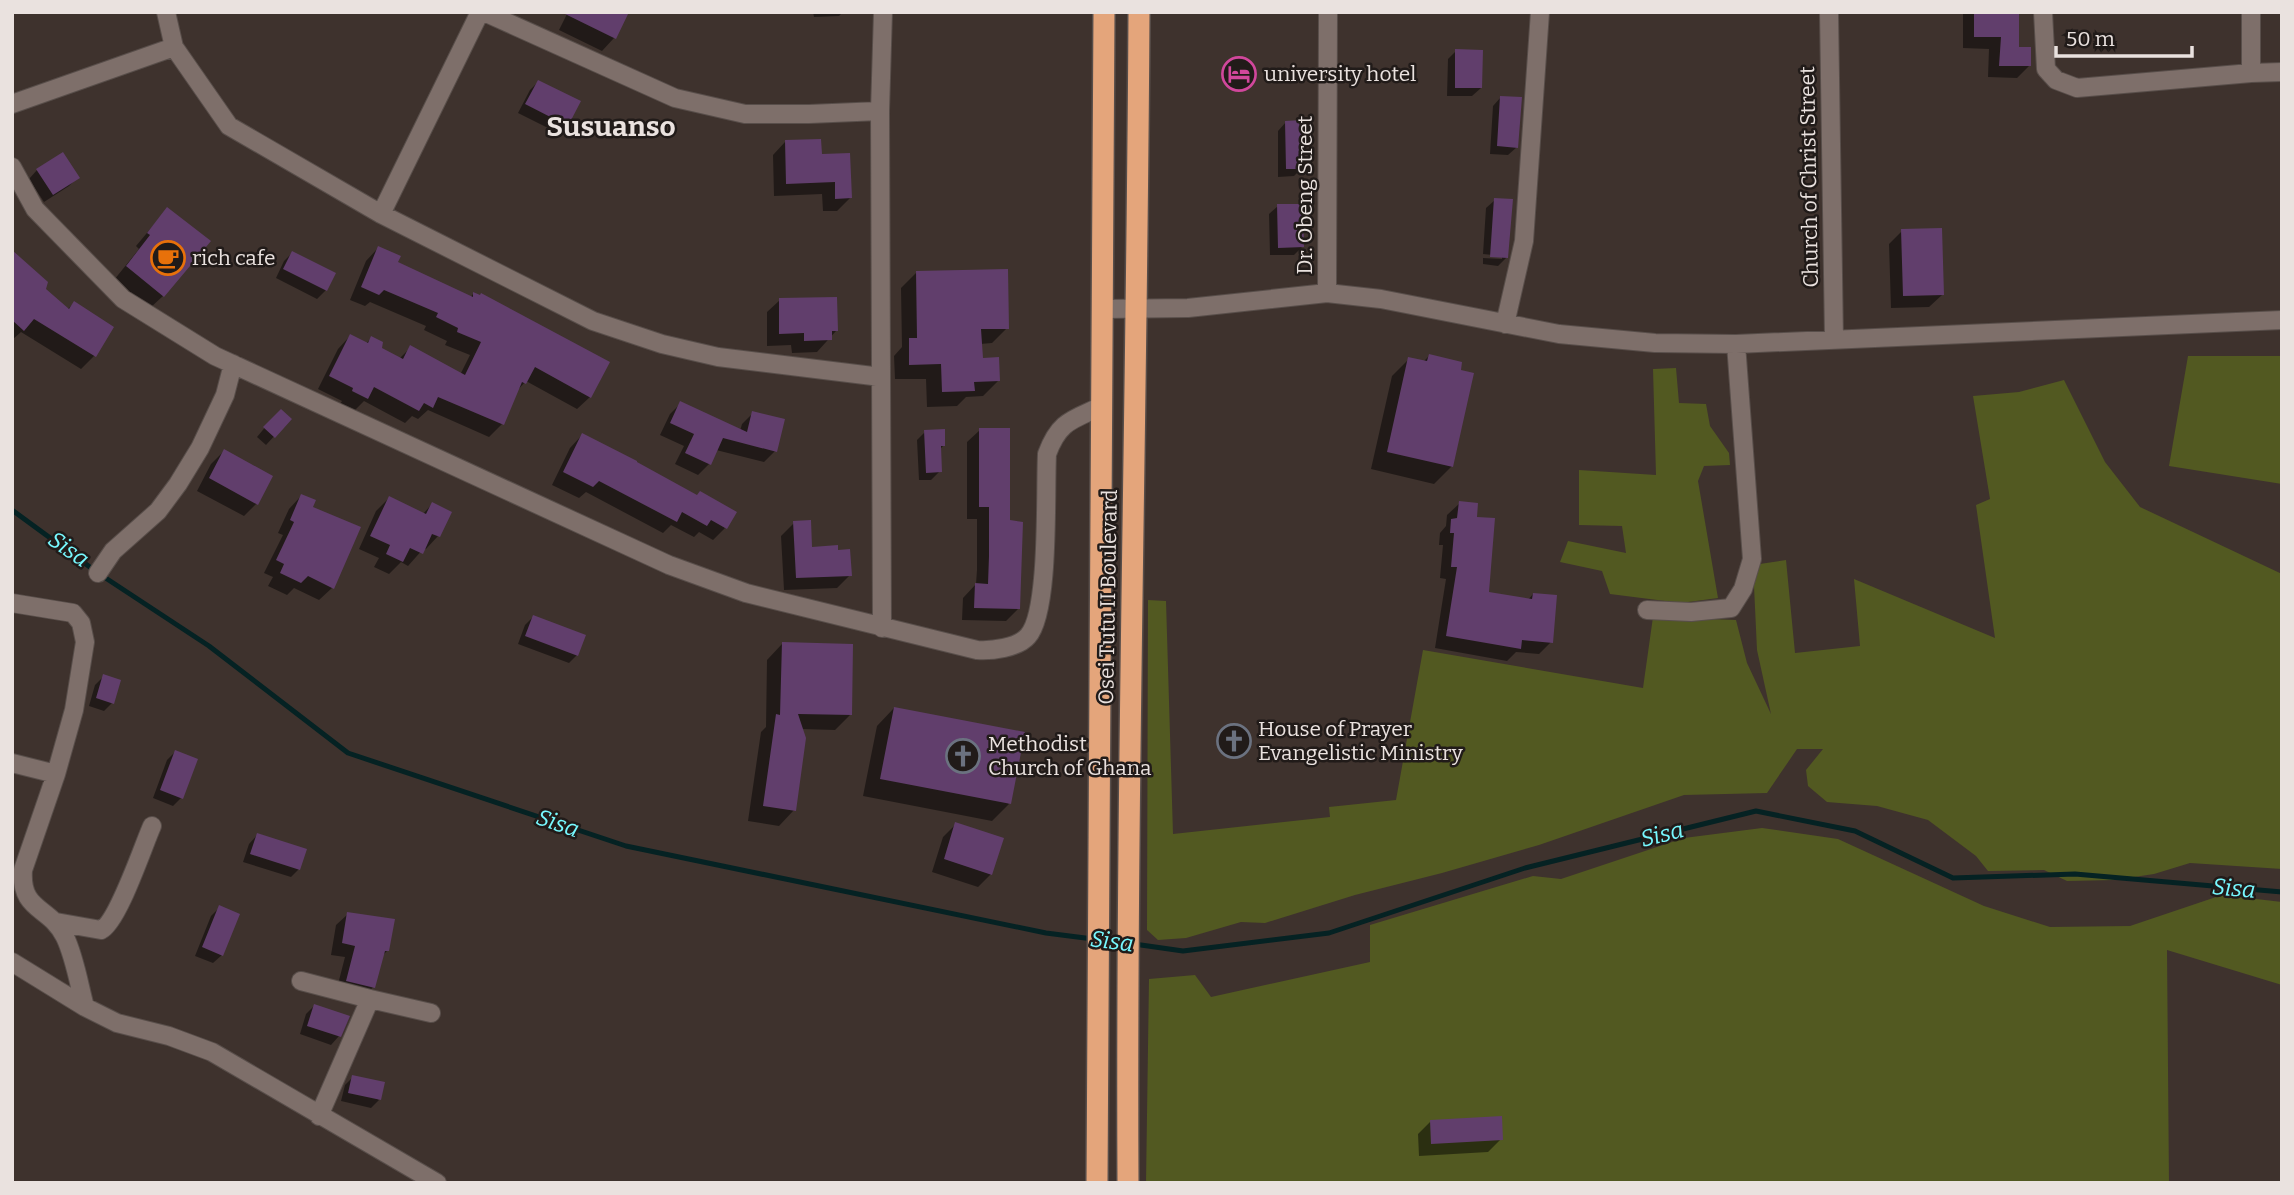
<svg xmlns="http://www.w3.org/2000/svg" width="2294" height="1195" viewBox="0 0 2294 1195" font-family="Bitter,serif">
  <rect width="100%" height="100%" fill="#3e322d"/>
  <path fill="#525921" d="M2188,356H2282V484L2169,466Z
    M1676,368L1679,403L1706,404L1710,426L1729,453L1730,465L1704,466L1698,481L1718,598L1681,603L1610,594L1602,571L1560,562L1568,541L1626,553L1622,526L1579,525V470L1656,475L1653,369Z
    M2064,380L2105,462L2140,507L2282,574V869L2190,863L2154,874L2114,880L2067,881L2044,870L1988,871L1976,856L1928,820L1877,806L1827,802L1808,786L1806,770L1823,749H1797L1767,793L1684,795L1539,845L1442,873L1355,895L1265,923L1241,922L1186,938L1158,940L1147,930L1148,600L1166,601L1173,834L1330,817L1329,807L1396,800L1423,650L1643,688L1653,617L1736,620L1747,663L1771,714L1757,650L1753,565L1786,560L1795,653L1860,646L1854,579L1995,638L1976,505L1990,499L1973,396L2019,392Z
    M1762,828L1838,839L1984,906L2050,927L2130,926L2222,895L2282,902V985L2167,950L2169,1183H1146L1149,979L1195,975L1211,997L1370,962V925L1533,876L1561,879L1684,838Z"/>
  <path fill="#0007" d="M568,12H627L614,38L602,51L559,30Z
    M813,12H843L839,16L814,17Z
    M1963,12H2017V49L2029,66L2017,78L1988,77L1989,49L1963,48Z
    M1456,51L1481,88L1472,96H1447L1448,59Z
    M538,82L567,125L558,133L518,113L530,90Z
    M1501,97L1517,147L1508,155L1490,154L1493,106Z
    M1286,122L1302,168L1294,176L1278,177V131Z
    M785,142L820,156L850,198L837,211H823L822,194L774,196L773,155Z
    M37,170L77,178L69,186L44,202L29,179Z
    M1495,200L1507,257L1498,266L1483,264V258L1502,259V256L1483,254L1486,208Z
    M1278,206L1302,247L1294,255H1270L1269,214Z
    M167,209L163,296L150,308L114,280L139,249L136,246Z
    M1902,231L1942,295L1929,307L1891,308L1889,244Z
    M378,248L396,263L470,298L473,294L590,397L577,409L526,381L515,393L502,424L489,437L428,410L418,419L412,416L405,423L364,401L354,411L340,404L342,401L318,389L338,349L350,336L366,344L371,338L381,349L399,359L410,348L460,375L470,355L445,345L447,341L424,330L426,326L370,302L365,306L350,300L366,261Z
    M292,253L334,274L326,290L317,299L276,278L284,261Z
    M12,254L44,289L67,310L74,303L112,327L94,356L81,369L21,332L12,340Z
    M917,272L1007,328L992,343L980,344L981,360L998,381L983,396L966,397L957,406L927,407L926,379H895L894,356L902,347L901,288Z
    M780,300L836,331L817,352L792,353L791,345L767,346V312Z
    M1429,356L1459,372L1452,466L1434,484L1371,469L1392,376L1409,359L1423,362Z
    M681,403L740,431L742,424L753,413L775,451L764,462L716,450L709,464L698,475L675,464L684,446L660,435L670,414Z
    M272,419H290L266,445L257,437Z
    M980,430L1009,522L1018,609L1006,621L962,620L963,598L976,584L977,570V519H967V442Z
    M925,432L944,445L939,450L940,471L931,480H919L917,440Z
    M582,435L725,528L713,540L699,532L694,537L671,525L663,533L586,492L579,498L552,485L570,448Z
    M224,451L257,503L244,516L197,491L211,464Z
    M301,496L311,508L332,588L319,600L294,588L287,595L268,586L273,577L264,573L283,535L278,533L289,509Z
    M389,498L423,514L432,504L450,513L438,536L426,549L424,548L408,566L401,562L389,574L374,567L379,558L359,549L376,511Z
    M1460,503L1475,518L1487,593L1528,600L1533,594L1551,642L1539,654L1516,652L1507,661L1435,648L1446,579L1440,578L1443,545H1439L1440,533L1446,526L1447,515Z
    M794,523L810,548L850,575L837,588L784,590L781,536Z
    M533,617L577,655L569,663L518,644L525,625Z
    M782,644L850,715L835,730L801,729L794,810L779,826L748,821L761,732L766,727L767,660Z
    M104,676L112,703L104,711L89,706L95,685Z
    M894,708L1009,804L992,821L863,796L877,726Z
    M175,752L181,798L173,806L153,798L167,760Z
    M956,824L991,874L978,887L932,872L943,837Z
    M257,835L299,869L291,877L243,862L249,844Z
    M219,908L222,955L213,963L195,956L211,916Z
    M348,914L388,950L381,957L373,987L362,999L336,992L345,957L331,955L336,925Z
    M314,1006L339,1036L331,1045L300,1034L306,1014Z
    M353,1077L379,1100L371,1108L341,1101L345,1085Z
    M1430,1122L1501,1139L1488,1152L1419,1156L1418,1134Z"/>
  <g fill="none" stroke-linecap="round" stroke-linejoin="round">
    <path stroke="#052223" stroke-width="5" d="M12,510L98,573L209,646L348,753L626,846L1046,933L1093,939
      M1103,940L1125,943
      M1134,944L1183,951L1329,933L1525,868L1756,811L1855,831L1953,878L2075,874L2282,892"/>
  </g>
  <path fill="#613e6c" d="M561,12H629L616,39Z
    M1974,12H2019V47H2031V66H1999L2001,37H1974Z
    M1455,49L1483,50L1482,88H1455Z
    M538,80L581,101L568,126L525,104Z
    M1500,96L1522,97L1518,148L1497,146Z
    M1303,120L1304,169H1286L1285,121Z
    M821,139L822,154L850,153L852,198L835,199V182L786,184L785,140Z
    M63,152L80,178L53,195L36,169Z
    M1494,198L1513,199L1508,258L1490,257Z
    M1277,204H1303L1304,247L1278,248Z
    M167,207L211,241L164,297L126,266L150,235L147,233Z
    M1942,228L1944,295L1903,296L1901,229Z
    M378,246L401,256L398,262L473,297V292L480,295L481,293L610,362L591,398L535,367L526,384L522,382L504,425L438,397L433,408L424,403L419,411L374,387L368,399L352,391L353,388L329,376L350,334L368,343L371,336L383,342L382,348L403,359L410,345L465,375L481,342L457,332L458,328L436,317L438,313L384,290L379,295L361,287Z
    M12,250L48,282L46,289L69,309L74,301L114,327L96,357L34,319L24,331L12,320Z
    M292,251L336,273L327,291L283,269Z
    M1008,269L1009,329H981L983,358L999,357L1000,381L974,382L975,391L942,392L941,364L909,365V338H917L916,271Z
    M837,297L838,331H832V340L804,341V333L779,334V298Z
    M1429,354L1462,362L1461,370L1474,373L1453,467L1387,452L1408,357L1427,361Z
    M680,401L747,432L752,411L785,419L777,452L723,438L711,465L685,453L694,434L670,423Z
    M281,409L292,419L275,438L263,427Z
    M979,428H1010V520L1023,522L1020,609L974,608L975,583L988,584L989,556V507H979Z
    M945,429V446H941L942,472L926,473L924,430Z
    M582,433L637,461V462L697,495L700,491L737,512L727,529L711,520L707,526L682,512L677,522L599,481L593,487L563,472Z
    M224,449L273,476L258,505L209,478Z
    M301,494L316,500L313,507L361,527L334,589L308,576L301,583L280,573L284,564L276,560L294,522L290,520Z
    M389,496L426,514L432,502L452,512L440,537L432,534L423,554L410,548L403,562L386,554L390,545L370,536Z
    M1459,501L1478,503L1477,517L1495,518L1489,592L1532,599L1533,593L1557,595L1553,643L1522,640L1521,649L1446,636L1457,567H1451L1454,533H1450L1451,519L1457,518Z
    M811,520L812,547L838,545V550L850,549L852,576L796,578L793,521Z
    M533,615L586,635L578,656L525,636Z
    M782,642L853,644L852,715L798,714L806,738L796,811L763,806L776,714L780,715Z
    M103,674L121,680L114,704L96,698Z
    M894,707L1025,732L1011,804L880,779Z
    M175,750L198,759L183,799L160,790Z
    M955,822L1004,838L992,875L944,859Z
    M257,833L307,849L300,870L250,854Z
    M219,905L240,914L223,956L202,947Z
    M347,912L395,919L389,951H385L375,988L346,981L355,946L342,943Z
    M314,1004L350,1016L341,1037L307,1026Z
    M352,1075L385,1082L381,1100L348,1093Z
    M1502,1116L1503,1140L1431,1144L1430,1120Z"/>
  <g fill="none" stroke-linecap="round" stroke-linejoin="round">
    <g stroke="#584e4a" stroke-width="20">
      <path id="minor" d="M166,12L174,47L229,126L381,214L593,321L662,344L718,357L881,377
        M484,12L675,98L745,114H809L880,111
        M1829,12L1834,340
        M2043,12L2046,69L2056,80L2077,88L2251,73L2282,72
        M2251,12V73
        M12,104L174,47
        M12,167L35,209L123,299L215,356L669,565L746,593L977,650C991,651 1018,648 1028,636C1050,612 1045,491 1047,454C1059,421 1072,420 1102,406
        M381,214L480,12
        M1327,293L1328,12
        M1102,309L1188,308L1327,293L1381,299L1559,334L1655,343L1736,344L2282,320
        M1505,324L1524,241L1540,12
        M98,573L113,551L158,511L178,484L200,448L225,395L233,364
        M12,603L73,613L81,623L85,642L74,710L56,774L23,870C20,912 50,906 65,937C75,958 79,985 85,1007
        M1647,610L1691,612L1731,608L1743,589L1752,559L1736,344
        M882,628L880,111L883,12
        M12,763L56,774
        M56,922L101,930C118,922 143,846 152,826
        M12,962L85,1007L117,1023L169,1036L212,1052L437,1183
        M301,981L370,999
        M319,1116L370,999L431,1013"/>
    </g>
    <g stroke="#584e4a" stroke-width="24">
      <path id="highway" d="M1097,1183L1104,12
        M1128,1183C1126,793 1137,402 1139,12"/>
    </g>
    <use href="#minor" stroke="#7e6f6a" stroke-width="18"/>
    <use href="#highway" stroke="#e4a57b" stroke-width="21"/>
  </g>
  <defs>
    <g id="hotel-ring" transform="scale(1.75)"><circle r="9.5" fill="#211b19" stroke="#d1479c" stroke-width="1.5"/><path d="M-6-4.5h1.5V1H6V5H4.5V3h-9V5H-6ZM-4 0a1.8 1.8 0 1 1 3.6 0ZM.5 0V-2.5h3Q6-2.5 6 0Z" fill="#d1479c"/></g>
    <g id="cafe-ring" transform="scale(1.75)"><circle r="9.5" fill="#211b19" stroke="#e8710a" stroke-width="1.5"/><path d="M-5.5-4.5H6V0H3Q3 3.5 0 3.5H-2.5Q-5.5 3.5-5.5 0ZM3-3.2v2h1.7v-2ZM-6 4.5H4V6H-6Z" fill="#e8710a"/></g>
    <g id="church-ring" transform="scale(1.75)"><circle r="9.5" fill="#211b19" stroke="#6b7280" stroke-width="1.5"/><path d="M-1.2-6h2.4v3.5h3.3v2.4h-3.3V6h-2.4V-.1h-3.3v-2.4h3.3Z" fill="#6b7280"/></g>
  </defs>
  <g fill-rule="evenodd">
    <use href="#hotel-ring" x="1239" y="74"/>
    <use href="#cafe-ring" x="168" y="258"/>
    <use href="#church-ring" x="1234" y="741"/>
    <use href="#church-ring" x="963" y="756"/>
  </g>
  <g text-anchor="middle" dominant-baseline="central" stroke-width="5" stroke-linejoin="round" paint-order="stroke">
    <g font-size="21" fill="#eae2df" stroke="#211b19" text-anchor="start">
      <text x="1264" y="74">university hotel</text>
      <text x="192" y="258">rich cafe</text>
      <text x="1258" y="729">House of Prayer<tspan x="1258" dy="24">Evangelistic Ministry</tspan></text>
      <text x="988" y="744">Methodist<tspan x="988" dy="24">Church of Ghana</tspan></text>
    </g>
    <g font-size="21" fill="#eae2df" stroke="#211b19">
      <text transform="translate(1809 177) rotate(-91)">Church of Christ Street</text>
      <text transform="translate(1305 195) rotate(-90)">Dr. Obeng Street</text>
      <text transform="translate(1108 597) rotate(-89)">Osei Tutu II Boulevard</text>
    </g>
    <g font-size="23" font-style="italic" fill="#77f9ff" stroke="#211b19">
      <text transform="translate(69 549) rotate(35)">Sisa</text>
      <text transform="translate(558 823) rotate(19)">Sisa</text>
      <text transform="translate(1662 834) rotate(-14)">Sisa</text>
      <text transform="translate(2234 888) rotate(5)">Sisa</text>
      <text transform="translate(1112 941) rotate(7)">Sisa</text>
    </g>
    <g font-size="28" font-weight="bold" fill="#eae2df" stroke="#211b19">
      <text x="611" y="126">Susuanso</text>
    </g>
  </g>
  <rect width="2294" height="1195" fill="none" stroke="#eae2df" stroke-width="28"/>
  <path d="M2056 46v10h136v-10" fill="none" stroke="#eae2df" stroke-width="3.5"/>
  <text x="2066" y="46" font-size="21" fill="#eae2df" stroke="#211b19" stroke-width="5" paint-order="stroke">50 m</text>
</svg>
